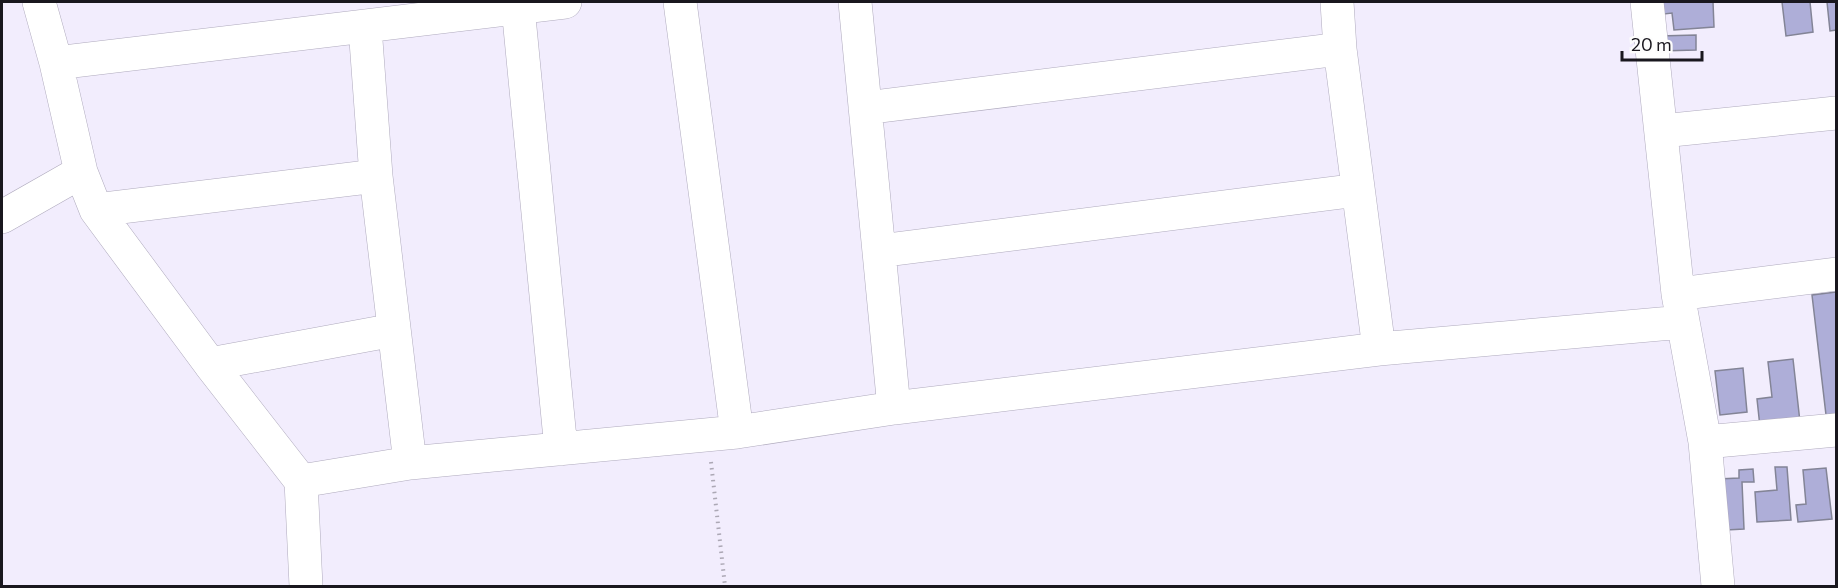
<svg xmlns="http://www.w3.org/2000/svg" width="1838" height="588" viewBox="0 0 1838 588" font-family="Commissioner,sans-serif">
  <rect width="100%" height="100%" fill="#f2edfd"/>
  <path fill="#aeaed8" stroke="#838496" stroke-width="1.5" d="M1663,2H1713L1714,27L1674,30L1672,13L1664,14Z
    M1782,2H1810L1813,32L1786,36Z
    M1820,2H1836V30L1830,31L1827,2Z
    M1696,35V50L1660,51L1659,36Z
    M1836,292V414L1826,415L1812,295Z
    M1793,359L1800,422L1760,427L1757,399L1772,397L1768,362Z
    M1743,368L1747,412L1720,415L1715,371Z
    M1775,467H1787L1791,520L1757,522L1755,492L1777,490Z
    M1826,468L1832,519L1798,522L1796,505L1806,504L1803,470Z
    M1753,469L1754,482H1742L1744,529L1726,530L1718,479L1739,478V470Z"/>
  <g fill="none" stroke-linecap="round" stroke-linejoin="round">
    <g stroke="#afaabd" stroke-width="34">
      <path id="minor" d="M39,2L56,63L81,172L96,210L210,364L301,481L306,586
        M680,2L737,432
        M855,2L894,408
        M1337,2L1340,49L1379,349
        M1647,2L1678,294L1705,442L1718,586
        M518,7L561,449
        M365,27L376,176L410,463
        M56,63L565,2
        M865,108L1340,49
        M1662,131L1836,113
        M96,210L376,176
        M2,217L81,172
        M879,251L1358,190
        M1678,294L1836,274
        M210,364L394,330
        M1705,442L1836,430
        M301,481L410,463L737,432L894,408L1379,349L1683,322"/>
    </g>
    <path stroke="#aca8b5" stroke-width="4" stroke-dasharray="1.5 4.5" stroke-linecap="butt" d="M711,462L725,586"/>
    <use href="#minor" stroke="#fff" stroke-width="33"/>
  </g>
  <rect width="1838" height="588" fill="none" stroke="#19171e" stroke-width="6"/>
  <path d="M1622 51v9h80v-9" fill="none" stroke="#19171e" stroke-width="3"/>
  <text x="1631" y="51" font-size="18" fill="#19171e" stroke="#fdfdfd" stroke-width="4.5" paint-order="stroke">20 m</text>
</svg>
